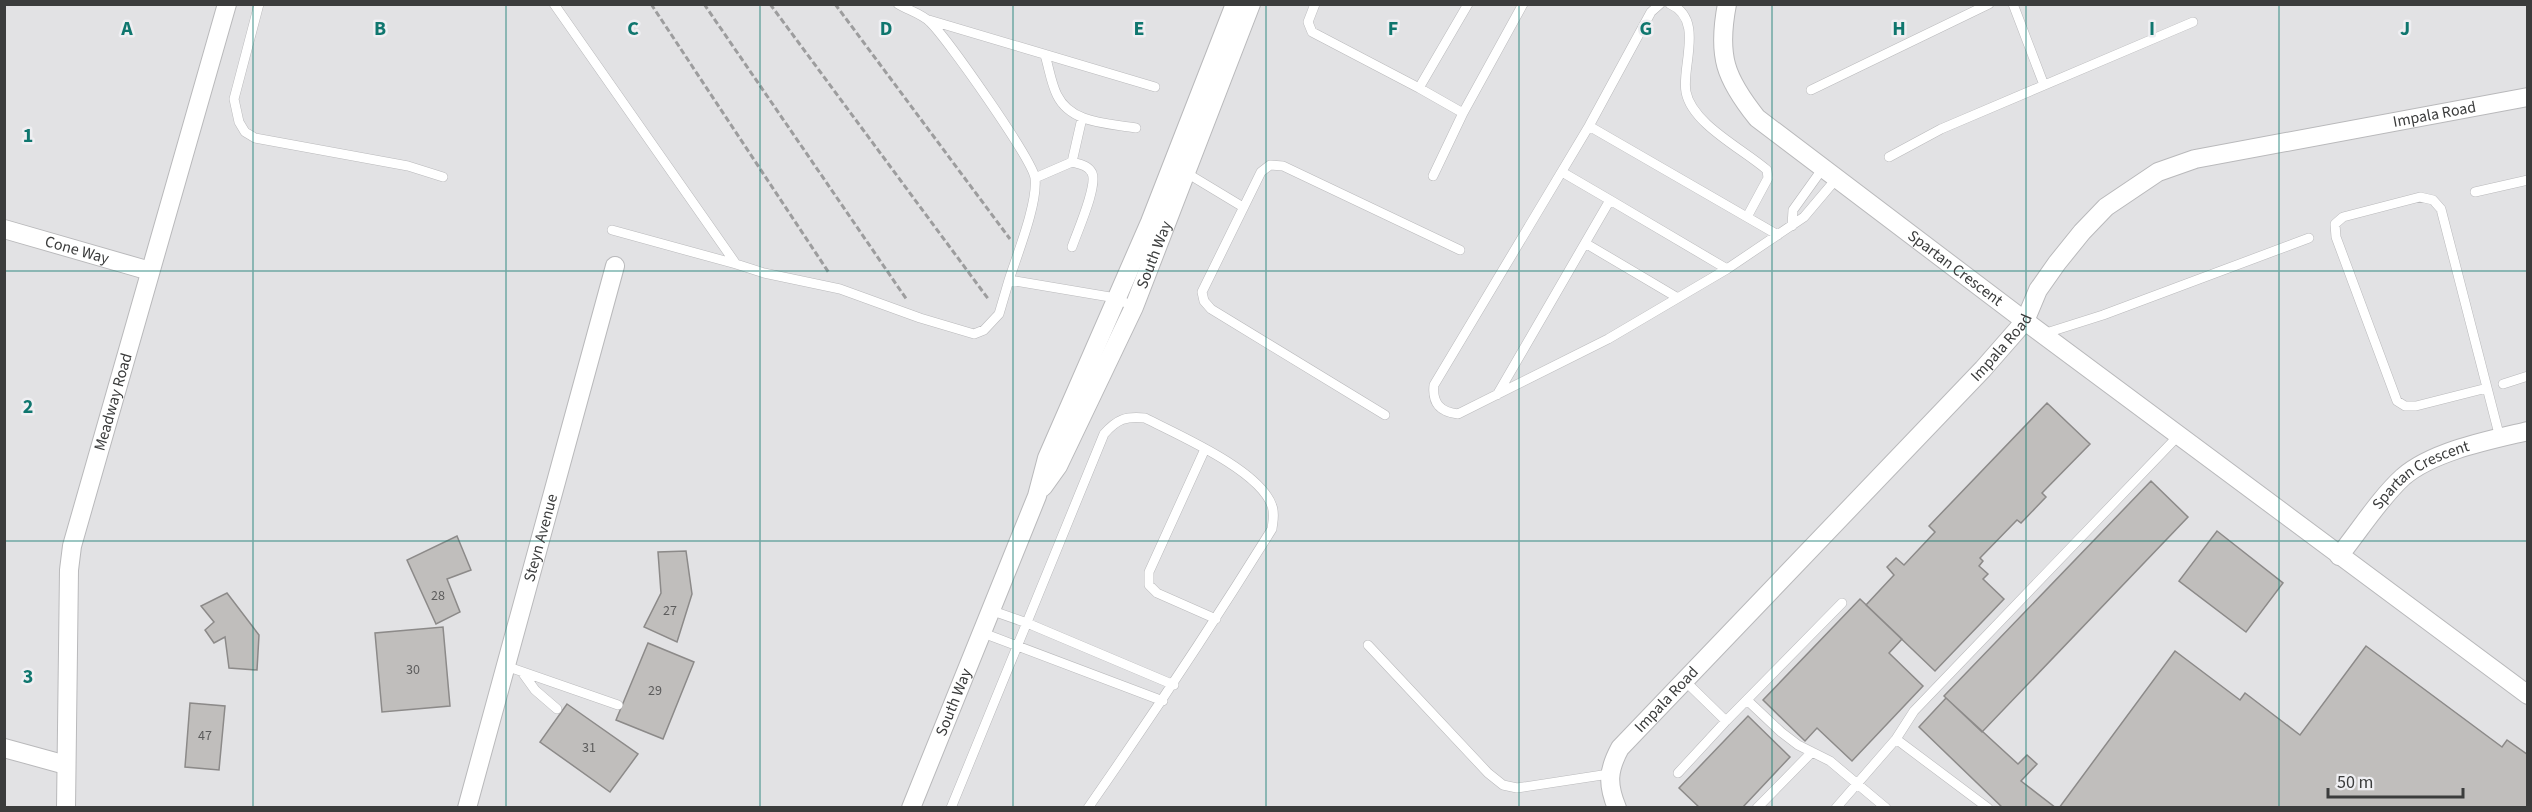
<svg xmlns="http://www.w3.org/2000/svg" width="2532" height="812" viewBox="0 0 2532 812" font-family="'Source Sans 3',sans-serif">
  <rect width="100%" height="100%" fill="#e2e2e4"/>
  <path fill="#c0bebc" stroke="#8c8a89" stroke-width="1.5" d="M2047,403L2090,444L2042,493L2046,497L2021,523L2017,520L1980,558L1983,561L1979,566L1988,574L1983,579L2004,599L1935,671L1866,605L1894,575L1887,567L1896,558L1904,565L1935,532L1929,526Z
    M2151,481L2188,517L1982,732L1944,696Z
    M2217,531L2283,583L2246,632L2179,581Z
    M457,536L471,570L447,579L460,612L436,624L407,560Z
    M686,551L692,594L677,642L644,627L661,593L658,552Z
    M227,593L259,635L257,670L229,668L225,637L214,643L205,630L214,622L201,606Z
    M1860,599L1902,639L1889,653L1923,686L1852,761L1817,728L1805,741L1763,700Z
    M443,627L450,706L382,712L375,633Z
    M648,643L694,662L663,739L616,720Z
    M2366,646L2502,747L2507,740L2528,755V808H2059L2175,651L2240,700L2245,693L2300,735Z
    M1946,698L2018,764L2027,755L2037,764L2021,781L2056,808H2003L1919,727Z
    M190,703L225,706L219,770L185,767Z
    M567,704L638,754L610,792L540,742Z
    M1748,716L1790,757L1742,808H1700L1679,788Z"/>
  <g fill="none" stroke-linecap="round" stroke-linejoin="round">
    <g stroke="#b9b9bb" stroke-width="10">
      <path id="lane" d="M259,4L234,99L239,122L245,132L255,138L408,166L443,177
        M554,4L736,264L764,273L840,289L920,318L974,334L984,330L999,314L1009,280L1116,298L1134,307
        M898,4C908,10 922,14 930,22C947,38 1032,159 1035,178C1038,203 1017,255 1009,280
        M1315,4L1308,22L1312,32L1419,88L1468,4
        M1660,4L1651,12L1589,126L1434,385C1432,403 1440,412 1458,414L1608,339L1727,269L1804,217L1837,178
        M1670,4C1705,19 1681,67 1686,92C1692,124 1743,149 1767,170L1768,178L1747,217
        M2013,4L2044,85
        M929,20L1155,87
        M1045,55C1049,68 1051,83 1057,95C1071,124 1108,123 1136,128
        M1419,88L1463,113
        M1811,90L1989,4
        M1589,126L1778,235
        M1889,157L1941,129L2193,22
        M1072,162C1079,164 1088,165 1092,173C1098,186 1077,232 1072,247
        M1185,172L1243,207
        M1433,176L1463,113L1523,4
        M1035,178L1072,162L1082,118
        M2475,192L2528,180
        M1610,200L1727,269
        M1792,226L1793,210L1823,168
        M612,230L736,264
        M1585,243L1678,298
        M2043,334L2103,315L2309,238
        M2503,384L2528,376
        M2487,388L2416,406H2405L2397,401L2336,237L2335,224L2343,217L2420,197L2433,200L2441,209L2500,438
        M1497,395L1610,200L1562,172
        M1385,415L1211,309L1204,301L1202,292L1261,172L1270,165L1283,166L1460,250
        M1205,449L1149,572V585L1157,593L1216,619
        M990,610L1027,623L1174,685
        M983,633L1163,701
        M1368,645L1488,773L1503,785L1517,788L1609,774
        M506,666L618,705
        M522,672L535,690L557,709
        M1684,680L1726,721L1842,603
        M1747,700L1781,732L1798,745L1830,761L1886,808
        M1678,773L1726,721
        M951,808L1104,434C1117,419 1126,416 1145,418C1178,435 1260,470 1272,506C1275,514 1273,520 1272,529C1213,624 1152,716 1088,808
        M1757,808L1812,752
        M1836,808L1896,739
        M1988,808L1896,739L1914,711L2179,435"/>
    </g>
    <g stroke="#b9b9bb" stroke-width="20">
      <g id="street">
        <path id="s1" d="M1727,4C1717,56 1725,78 1757,118L2025,321L2528,695"/>
        <path id="s2" d="M4,229L150,271"/>
        <path id="s3" d="M1043,487L1058,466L1134,307L1251,4"/>
        <path id="s4" d="M2339,556C2360,530 2379,499 2403,477C2433,451 2490,440 2528,431"/>
        <path d="M4,748L66,765"/>
        <path id="s5" d="M66,808L69,570L72,546L227,4"/>
        <path id="s6" d="M467,808L615,266"/>
        <path id="s7" d="M911,808L1037,496L1047,458L1150,222L1235,4"/>
        <path id="s8" d="M1617,808C1607,784 1608,770 1620,748L1983,369L2025,321L2038,290L2057,263L2082,232L2106,207L2158,172L2195,159L2528,97"/>
      </g>
    </g>
    <path stroke="#9d9d9e" stroke-width="3" stroke-dasharray="6 3" stroke-linecap="butt" d="M651,4L829,273
      M704,4L907,300
      M770,4L989,300
      M835,4L1010,239"/>
    <use href="#lane" stroke="#fff" stroke-width="9"/>
    <use href="#street" stroke="#fff" stroke-width="18"/>
  </g>
  <path fill="none" stroke="#0f766e" stroke-width="1.5" stroke-opacity="0.55" d="M253,4V808M506,4V808M760,4V808M1013,4V808M1266,4V808M1519,4V808M1772,4V808M2026,4V808M2279,4V808M4,271H2528M4,541H2528"/>
  <g text-anchor="middle" dominant-baseline="central" stroke-width="5" stroke-linejoin="round" paint-order="stroke">
    <g font-size="14" fill="#5c5c5c">
      <text x="438" y="596">28</text>
      <text x="670" y="611">27</text>
      <text x="413" y="670">30</text>
      <text x="655" y="691">29</text>
      <text x="205" y="736">47</text>
      <text x="589" y="748">31</text>
    </g>
    <g font-size="16" fill="#3b3c3c" stroke="#efeff2">
      <text stroke="none"><textPath href="#s8" startOffset="1138">Impala Road</textPath></text>
      <text stroke="none"><textPath href="#s2" startOffset="76">Cone Way</textPath></text>
      <text stroke="none"><textPath href="#s3" startOffset="258">South Way</textPath></text>
      <text stroke="none"><textPath href="#s1" startOffset="372">Spartan Crescent</textPath></text>
      <text stroke="none"><textPath href="#s8" startOffset="616">Impala Road</textPath></text>
      <text stroke="none"><textPath href="#s5" startOffset="412">Meadway Road</textPath></text>
      <text stroke="none"><textPath href="#s4" startOffset="118">Spartan Crescent</textPath></text>
      <text stroke="none"><textPath href="#s6" startOffset="280">Steyn Avenue</textPath></text>
      <text stroke="none"><textPath href="#s8" startOffset="130">Impala Road</textPath></text>
      <text stroke="none"><textPath href="#s7" startOffset="114">South Way</textPath></text>
    </g>
  </g>
  <g font-size="20" text-anchor="middle" font-weight="bold" fill="#0f766e" stroke="#efeff2" stroke-width="5" stroke-linejoin="round" paint-order="stroke">
    <text x="127" y="35">A</text>
    <text x="380" y="35">B</text>
    <text x="633" y="35">C</text>
    <text x="886" y="35">D</text>
    <text x="1139" y="35">E</text>
    <text x="1393" y="35">F</text>
    <text x="1646" y="35">G</text>
    <text x="1899" y="35">H</text>
    <text x="2152" y="35">I</text>
    <text x="2405" y="35">J</text>
    <text x="28" y="142">1</text>
    <text x="28" y="413">2</text>
    <text x="28" y="683">3</text>
  </g>
  <rect width="2532" height="812" fill="none" stroke="#3b3c3c" stroke-width="12"/>
  <path d="M2328 788v9h135v-9" fill="none" stroke="#3b3c3c" stroke-width="3"/>
  <text x="2337" y="788" font-size="18" fill="#3b3c3c" stroke="#efeff2" stroke-width="4.5" paint-order="stroke">50 m</text>
</svg>
